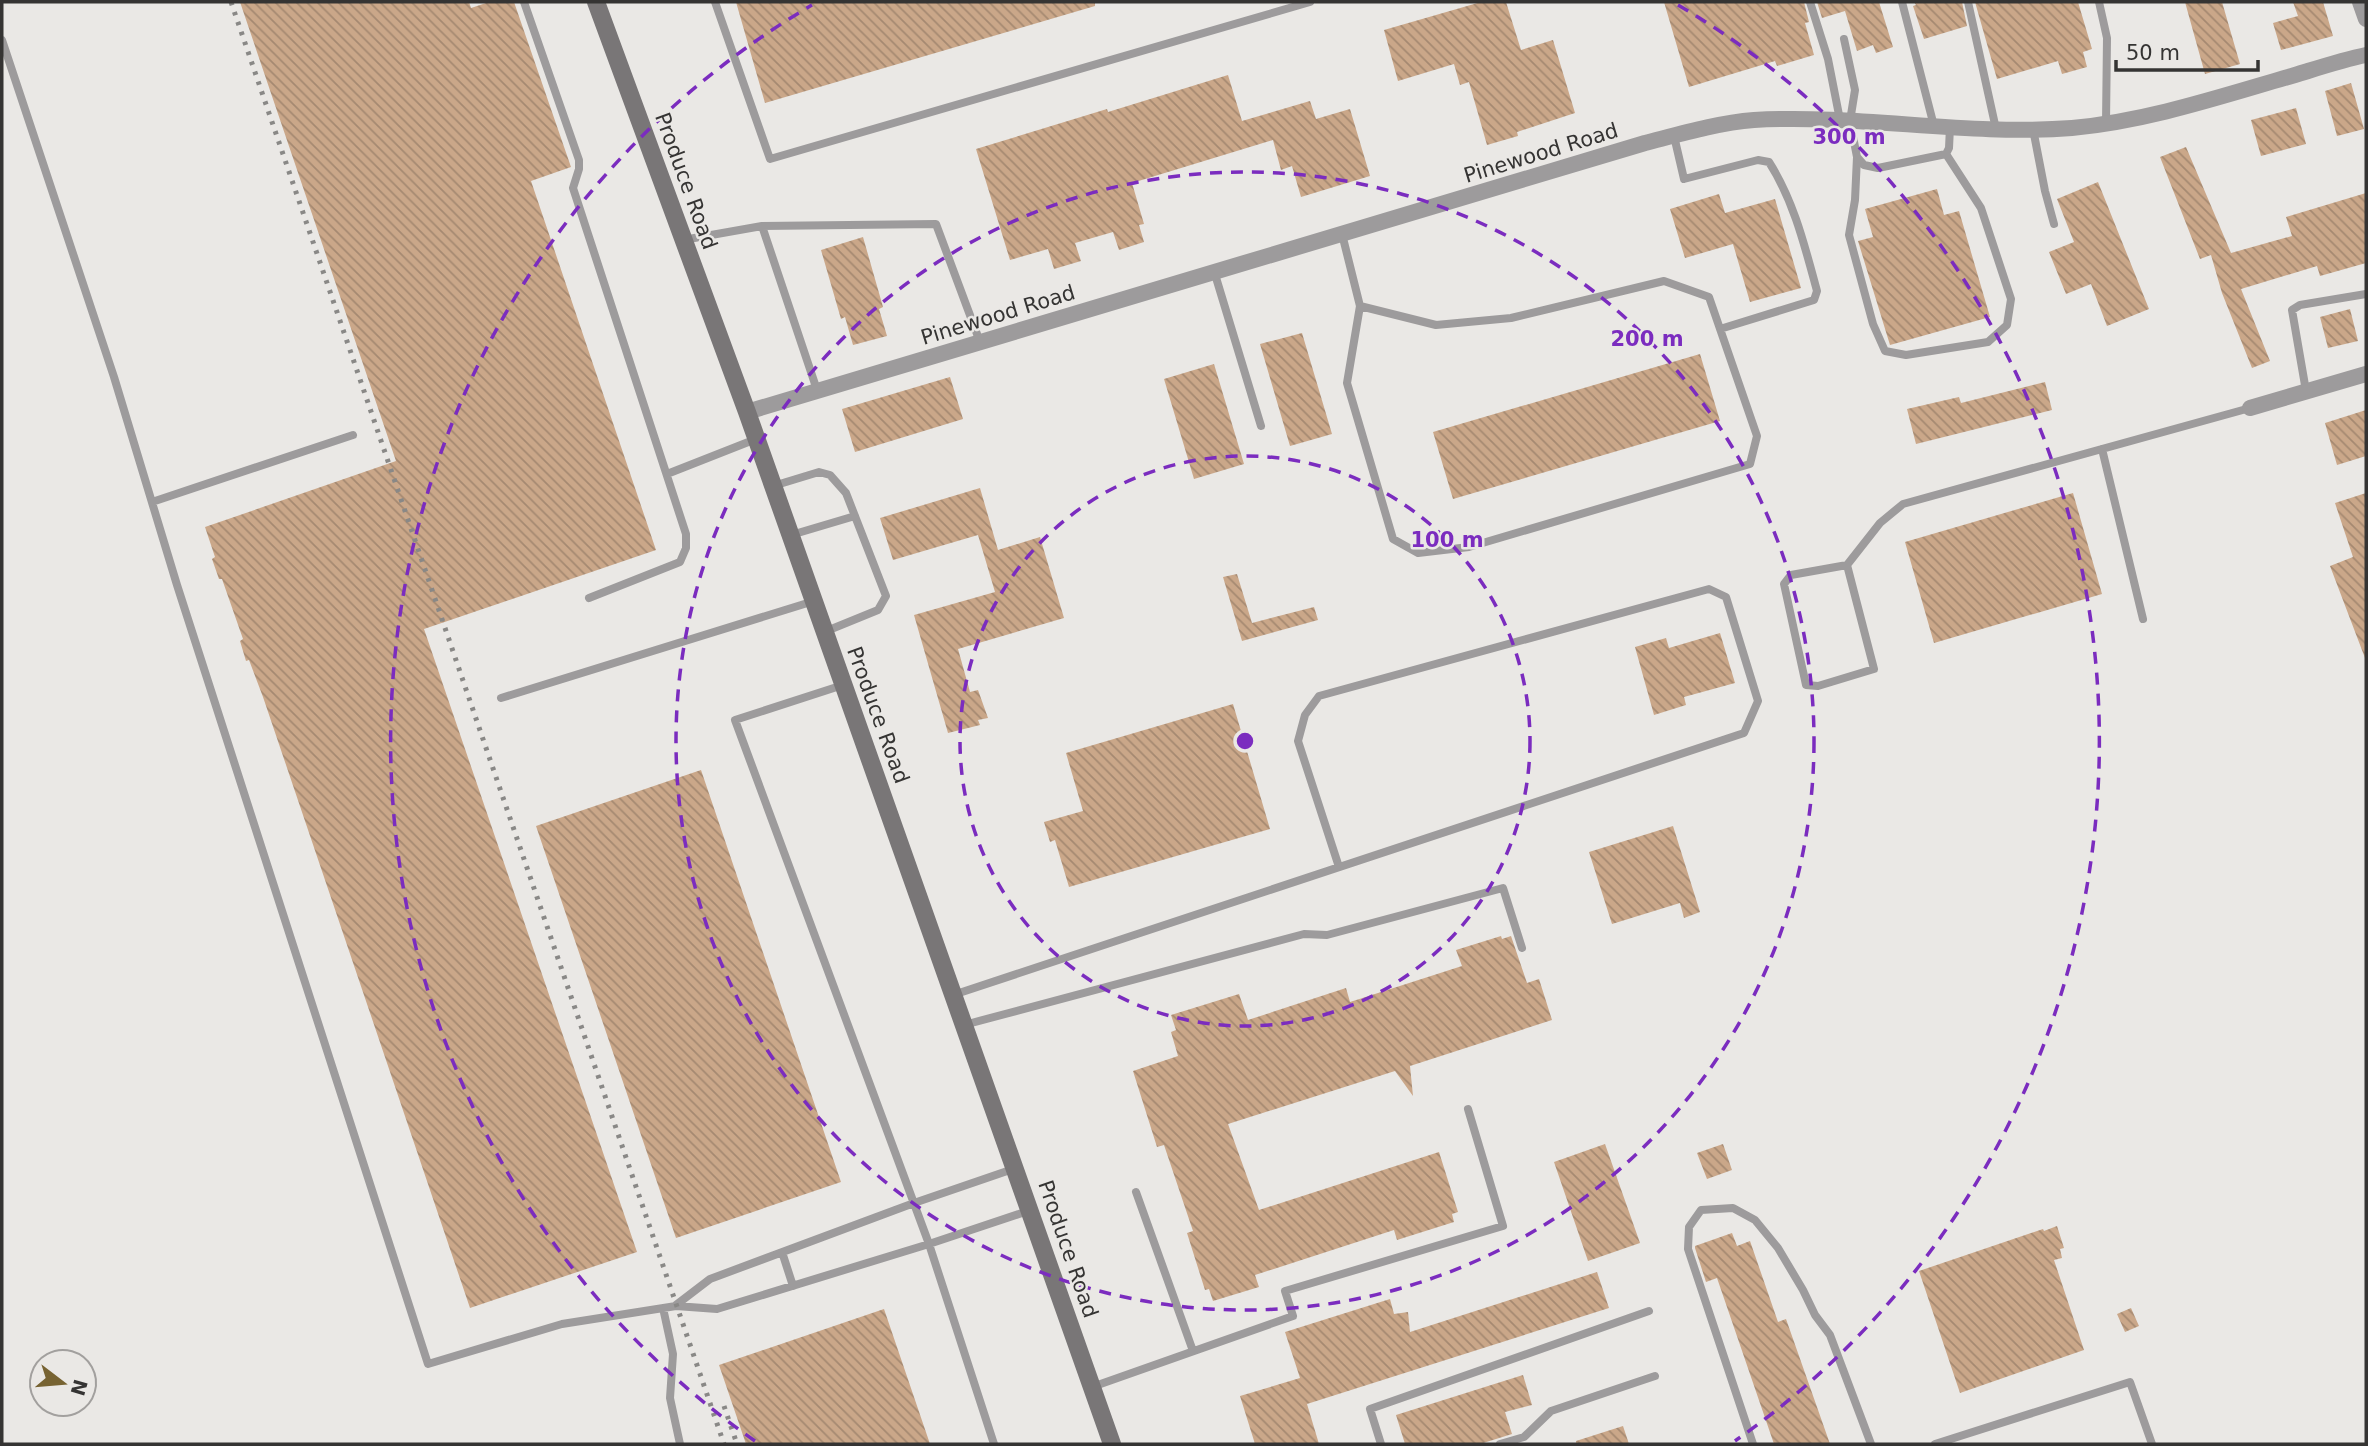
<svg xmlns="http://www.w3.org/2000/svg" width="2368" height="1446" viewBox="0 0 2368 1446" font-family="'DejaVu Sans',sans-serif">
  <defs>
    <pattern id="building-back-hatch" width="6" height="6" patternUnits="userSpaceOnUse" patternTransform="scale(1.75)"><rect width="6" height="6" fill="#caa789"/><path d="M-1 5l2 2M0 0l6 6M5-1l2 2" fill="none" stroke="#a58971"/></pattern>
  </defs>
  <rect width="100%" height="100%" fill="#eae8e5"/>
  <path fill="url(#building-back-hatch)" d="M240,2H469L471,8L489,2H514L571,167L531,181L656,550L424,629L637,1252L470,1308L263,697L249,660L246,661L240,641L243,639L222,579H219L212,559L215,557L205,527L396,461Z
    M736,2H1095V6L765,103Z
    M1481,2H1506L1521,50L1553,40L1575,113L1517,132L1518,136L1487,145L1469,82L1460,85L1454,64L1398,81L1384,30Z
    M1664,2H1804L1809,22L1805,23L1814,55L1777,66L1775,61L1689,87Z
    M1817,2H1879L1893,47L1876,53L1873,45L1857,51L1845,11L1822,18Z
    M1914,2H1962L1967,26L1924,39L1913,6L1916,5Z
    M1975,2H2078L2092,49L2083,52L2087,67L2062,74L2058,61L1997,79Z
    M2185,2H2222L2240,64L2205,74Z
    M2293,2H2323L2333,36L2281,50L2273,23L2298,16Z
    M1228,75L1242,121L1310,101L1316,119L1350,109L1370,176L1301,197L1292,166L1281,170L1273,140L1132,183L1144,224L1139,225L1144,242L1119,250L1113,232L1075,243L1081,261L1054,269L1048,249L1010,260L976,149L1107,109L1108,112Z
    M2351,83L2364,129L2337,136L2325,91Z
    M2296,108L2306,144L2261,156L2251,120Z
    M2186,147L2231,253L2292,236L2286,217L2366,193V263L2320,276L2317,266L2241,289L2270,361L2252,368L2222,293L2211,255L2200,259L2160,157Z
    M2098,182L2149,309L2107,326L2091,284L2066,294L2049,252L2074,242L2057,199Z
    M1937,189L1944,215L1959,211L1990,317L1890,345L1858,241L1873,237L1865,209Z
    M1719,194L1725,213L1775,199L1801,288L1750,302L1733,244L1685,258L1670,209Z
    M863,237L883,307L879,309L887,336L853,345L845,317L841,319L821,250Z
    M2350,309L2358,341L2328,348L2320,317Z
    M1302,333L1332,434L1290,446L1260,344Z
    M1700,354L1720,421L1453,499L1433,432Z
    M1214,364L1244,464L1194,479L1164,379Z
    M950,377L963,419L855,452L842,409Z
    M2045,382L2052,410L1916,444L1907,409L1959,397L1961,403Z
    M2366,410V456L2337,465L2325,423Z
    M980,488L998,550L1040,537L1064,618L958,649L970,692L978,690L988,718L978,720L980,725L948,733L914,615L995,592L978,535L893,560L880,518Z
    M2073,493L2102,594L1934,643L1905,542Z
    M2366,493V658H2365L2330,566L2353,557L2335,503Z
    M1237,574L1252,623L1314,607L1318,620L1242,641L1223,577Z
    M1720,633L1735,683L1684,697L1686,705L1654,715L1635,647L1666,638L1669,648Z
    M1233,704L1270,829L1069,887L1055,840L1050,842L1044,822L1083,811L1066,753Z
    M701,770L841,1182L676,1238L536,826Z
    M1673,826L1700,912L1684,918L1680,903L1612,924L1589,852Z
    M1501,936L1502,939L1511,936L1527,983L1539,979L1552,1020L1410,1066L1413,1096L1395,1071L1228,1124L1259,1210L1439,1152L1458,1212L1452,1214L1454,1222L1397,1240L1394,1230L1255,1275L1259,1287L1213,1301L1209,1289L1205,1290L1187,1233L1193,1231L1164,1145L1157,1147L1133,1071L1178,1056L1171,1032L1176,1030L1171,1015L1239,994L1248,1020L1346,988L1350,1002L1462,966L1456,950Z
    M1605,1144L1640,1243L1588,1261L1554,1162Z
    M1723,1144L1732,1170L1707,1179L1697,1153Z
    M2057,1226L2064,1248L2060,1249L2062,1258L2054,1260L2084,1350L1960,1393L1919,1271L2043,1229L2044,1231Z
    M1732,1233L1737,1246L1750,1241L1778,1322L1786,1319L1830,1444H1774L1717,1278L1706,1282L1695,1248V1246Z
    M1597,1272L1609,1308L1307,1404L1319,1444H1255L1240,1396L1300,1378L1285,1332L1390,1299L1394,1314L1408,1312L1410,1332Z
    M2131,1308L2139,1326L2125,1332L2117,1314Z
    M884,1309L930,1444H746L719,1365Z
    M1523,1375L1532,1405L1505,1412L1512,1434L1480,1444H1405L1396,1415Z
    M1623,1426L1629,1444H1576V1441Z"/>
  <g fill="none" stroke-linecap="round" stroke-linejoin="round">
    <path stroke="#9d9b9c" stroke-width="8" d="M524,2L579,160V169L573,188L686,534V548L680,562L589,598
      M715,2L770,159L1310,2
      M1810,2L1828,59L1840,120
      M1902,2L1934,126
      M1968,2L1996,129
      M2099,2L2107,38L2106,123
      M1844,39L1855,90L1850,121L1857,157L1864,165L1878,168L1946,154L1949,148L1950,127
      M2,40L114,377L177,585L428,1364L562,1324L676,1306L717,1309L929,1244L1031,1210
      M2033,129L2045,191L2054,224
      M1674,136L1684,179L1758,160L1769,162C1794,201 1805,247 1817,291L1814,300L1720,329
      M1857,157L1855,200L1849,235L1873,324L1885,351L1906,355L1988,342L2007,325L2011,299L1981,208L1946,154
      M762,226L936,224L980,342
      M1342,234L1360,306L1347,383L1393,539L1418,553L1469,547L1750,464L1757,436L1709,297L1664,281L1511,318L1436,325L1360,306
      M683,240L762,226L817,390
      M1214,271L1261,426
      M2306,391L2292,310L2300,305L2366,294
      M2102,449L2143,619
      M667,474L756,439
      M773,486L819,472L830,475L846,493L886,596L878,610L824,632
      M152,502L353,435
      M791,535L855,516
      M1847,565L1791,575L1784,584L1806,685L1818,686L1874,669L1847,565L1880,523L1903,504L2250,408
      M843,685L735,720L929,1244L994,1444
      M501,698L814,601
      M953,995L1744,733L1758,701L1726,597L1709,589L1319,696L1305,715L1298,741L1339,867
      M964,1025L1304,934L1327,935L1503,888L1522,948
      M1136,1192L1193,1351
      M782,1252L793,1286
      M676,1305L710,1279L914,1203L1016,1168
      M663,1308L673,1354L670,1398L680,1444
      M1092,1387L1293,1316L1285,1291L1503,1226L1468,1109
      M1381,1444L1370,1409L1649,1311
      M1500,1444L1524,1437L1551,1411L1655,1376
      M1753,1444L1688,1249L1689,1227L1701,1210L1733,1208L1755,1220L1778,1248L1803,1290L1815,1315L1830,1335L1871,1444
      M1935,1444L2130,1382L2152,1444"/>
    <path stroke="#9d9b9c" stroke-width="16" d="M2360,2L2366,19
      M2250,408L2366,374
      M747,412L1645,143C1680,134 1717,123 1754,120C1860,114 1966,136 2072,128C2148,121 2222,96 2295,75C2318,68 2342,60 2366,55"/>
    <path stroke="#797677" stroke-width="18" d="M596,2L747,412L1112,1444"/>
    <path stroke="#898886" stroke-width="5" stroke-dasharray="3.5 7" stroke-linecap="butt" d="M231,2L724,1444
      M724,1406L737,1444"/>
  </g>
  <g fill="none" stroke="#7b2cbf" stroke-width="3.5" stroke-dasharray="12 9">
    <circle cx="1245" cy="741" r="285"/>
    <circle cx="1245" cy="741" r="569"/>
    <path d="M755 1441A854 854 0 0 1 812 5M1678 5A854 854 0 0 1 1735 1441"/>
  </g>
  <g text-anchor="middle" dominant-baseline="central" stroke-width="5" stroke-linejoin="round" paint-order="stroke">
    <g font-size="21" fill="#353433" stroke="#eae8e5">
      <text transform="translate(1541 153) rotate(-17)">Pinewood Road</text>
      <text transform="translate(686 181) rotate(70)">Produce Road</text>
      <text transform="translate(998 315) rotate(-17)">Pinewood Road</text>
      <text transform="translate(878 715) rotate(70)">Produce Road</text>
      <text transform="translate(1068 1249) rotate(71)">Produce Road</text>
    </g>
  </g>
  <circle cx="1245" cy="741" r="10" fill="#7b2cbf" stroke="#eae8e5" stroke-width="3.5"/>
  <g font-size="21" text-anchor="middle" font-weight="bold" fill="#7b2cbf" stroke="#eae8e5" stroke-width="5" stroke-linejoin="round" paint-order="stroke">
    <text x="1849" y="144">300 m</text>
    <text x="1647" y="346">200 m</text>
    <text x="1447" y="547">100 m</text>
  </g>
  <rect width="2368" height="1446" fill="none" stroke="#353433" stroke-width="7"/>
  <g transform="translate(63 1383) rotate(106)"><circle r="33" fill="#eae8e5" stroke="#a2a09e" stroke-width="2"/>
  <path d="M0-5L12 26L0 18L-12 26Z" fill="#776332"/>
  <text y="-10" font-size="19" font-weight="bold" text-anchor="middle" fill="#353433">N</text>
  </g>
  <path d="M2116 60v10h142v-10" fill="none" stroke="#353433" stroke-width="3.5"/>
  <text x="2126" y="60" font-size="21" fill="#353433" stroke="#eae8e5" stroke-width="5" paint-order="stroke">50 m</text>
</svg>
